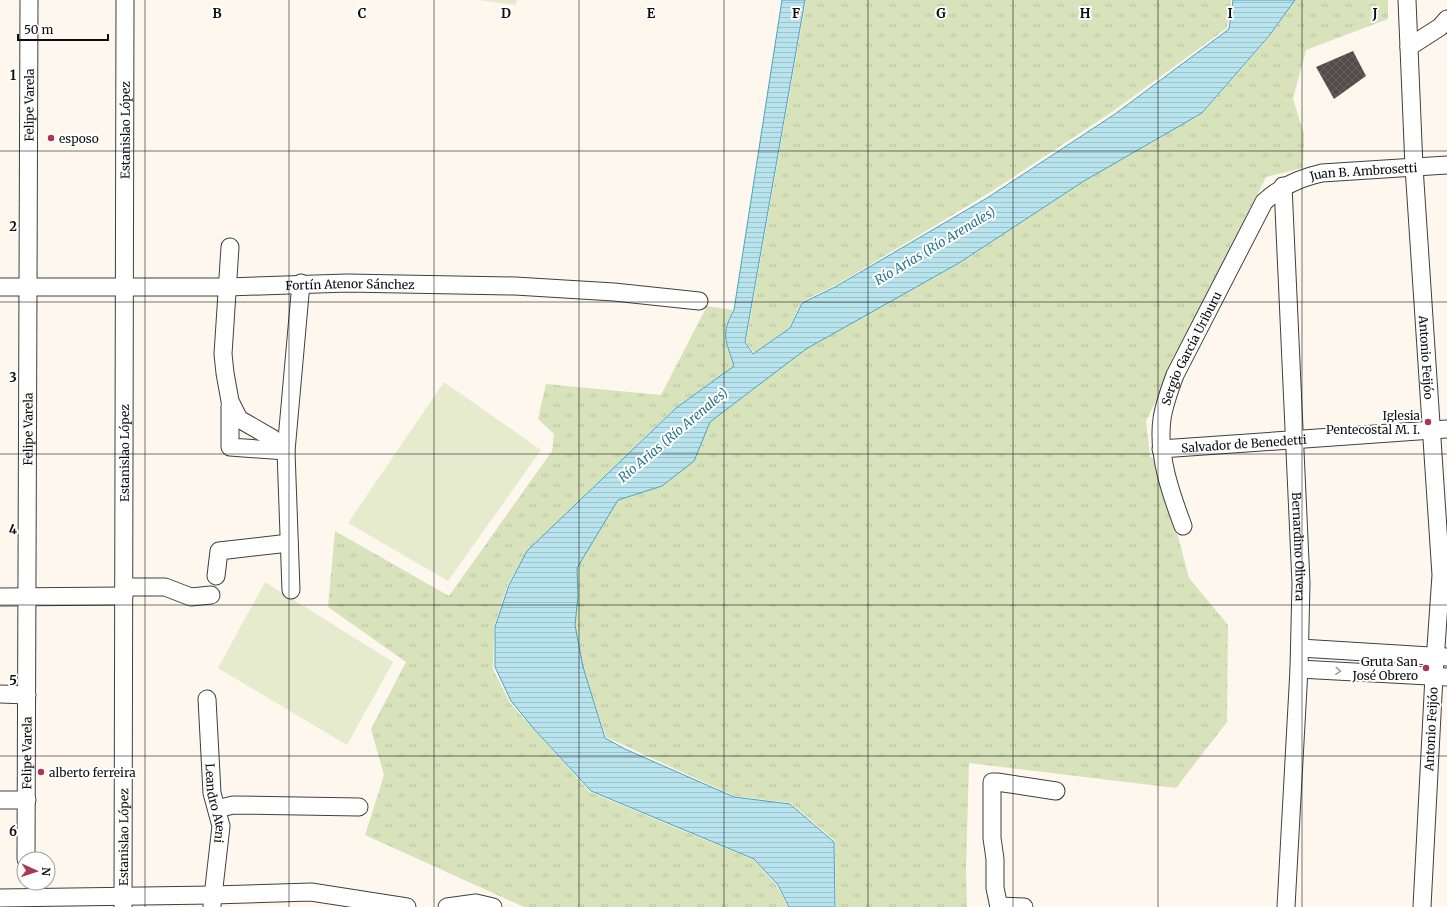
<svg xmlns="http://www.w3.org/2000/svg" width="1447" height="907" viewBox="0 0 1447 907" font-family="Merriweather,serif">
  <defs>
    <pattern id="grass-tufts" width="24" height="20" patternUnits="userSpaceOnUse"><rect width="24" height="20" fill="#d8e3bc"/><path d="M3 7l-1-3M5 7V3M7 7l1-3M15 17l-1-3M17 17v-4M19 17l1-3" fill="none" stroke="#b8c2a0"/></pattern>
    <pattern id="water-rules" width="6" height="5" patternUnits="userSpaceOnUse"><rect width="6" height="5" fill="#b9e4ee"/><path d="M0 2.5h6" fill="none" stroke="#9ec2cb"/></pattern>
    <pattern id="building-cross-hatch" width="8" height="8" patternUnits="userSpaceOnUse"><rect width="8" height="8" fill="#544c4a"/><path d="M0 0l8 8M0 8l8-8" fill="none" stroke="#686160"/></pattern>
  </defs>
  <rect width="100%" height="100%" fill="#fdf7ee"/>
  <path fill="url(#grass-tufts)" d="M806,0H1231L1227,28L1112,112L989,193L838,284L801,302L789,328L754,353L746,342Z
    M1295,0H1388V19L1306,50L1293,99L1304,134L1303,168L1266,177L1146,421L1150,456L1159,464L1189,578L1228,625L1227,722L1176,788L969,763L966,870L967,907H836L835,841L791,803L734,796L606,737L583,667L575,625L578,596L577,568L618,500L662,486L694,461L710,422L806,349L960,263L1084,181L1203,113L1270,36Z
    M707,306L733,310C720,335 725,341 734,366L675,408L527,551L508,584L494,627L493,669L510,703L590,792L754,860L777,886L788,907H524L365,835L384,775L371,729L406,662L328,607L335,531L449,596L552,451L554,434L538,419L546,384L661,395Z"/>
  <path fill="#e7ebcd" d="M478,0H517L516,5Z
    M444,382L541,450L448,581L348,523Z
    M265,582L393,662L347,745L218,668Z"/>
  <path fill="url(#water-rules)" stroke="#4aa4bb" d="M782,0H805L745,342L753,354L790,328L802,303L835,287L987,198L1115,114L1229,29L1233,0H1295L1269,36L1202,113L1084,181L959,263L806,349L710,422L694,461L662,486L618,500L577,568L578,596L575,625L583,667L605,738L625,749L734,797L790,804L834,842L835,907H789L778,885L754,859L591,791L534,729L511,701L495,667V627L509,585L527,551L676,408L734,366C726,340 720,335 734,310Z"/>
  <path fill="url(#building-cross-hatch)" d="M1353,51L1366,76L1334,99L1316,67Z"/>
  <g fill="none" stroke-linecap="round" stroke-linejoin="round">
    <g stroke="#404040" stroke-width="19">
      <g id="minor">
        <path id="s1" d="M1407,0L1414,167L1441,575L1434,676L1422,907"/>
        <path d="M1409,47L1440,27L1447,19"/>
        <path id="s2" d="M1283,186L1301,583L1299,669L1286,907"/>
        <path d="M230,247L223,354L225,373L230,401L239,419L272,438L286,451L291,590"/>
        <path id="s3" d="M0,287H228L347,283L515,286L614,292L699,301"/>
        <path d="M230,406V447L286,451L301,283"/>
        <path id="s4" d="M1161,449L1447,429"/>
        <path id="s5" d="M1183,526C1171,494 1157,455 1162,419C1164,404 1170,389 1175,375L1264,202C1281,186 1299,178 1322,173L1447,165"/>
        <path d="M216,576L219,551L289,543"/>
        <path d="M124,587H165L191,597L211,595"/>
        <path d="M0,597L124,596"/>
        <path d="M1300,648L1447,657"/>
        <path d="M1299,669L1447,677"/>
        <path d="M0,694L27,695"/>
        <path id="s6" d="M207,699L212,793L221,826L212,905"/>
        <path d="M0,800H27"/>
        <path d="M217,809L233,805L359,807"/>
        <path id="s7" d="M26,859L29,0"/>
        <path d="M0,898L213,895L311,892L407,907"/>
        <path d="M999,906L1024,907"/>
        <path id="s8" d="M123,907L125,0"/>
        <path d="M447,907L476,903L493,907"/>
        <path d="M999,907L995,888V859L992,838V782H997L1056,791"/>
      </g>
    </g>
    <use href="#minor" stroke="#fff" stroke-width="17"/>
  </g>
  <defs><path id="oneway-chevron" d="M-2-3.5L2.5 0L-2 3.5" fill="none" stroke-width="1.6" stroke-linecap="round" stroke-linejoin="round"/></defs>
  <use stroke="#9e9e9e" href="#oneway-chevron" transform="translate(1338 671) rotate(3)"/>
  <path fill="none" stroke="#0d0d0d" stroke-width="1" stroke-opacity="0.55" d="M145,0V907M289,0V907M434,0V907M579,0V907M724,0V907M868,0V907M1013,0V907M1158,0V907M1302,0V907M0,151H1447M0,302H1447M0,454H1447M0,605H1447M0,756H1447"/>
  <g fill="#aa3753" stroke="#fff" stroke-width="1.5">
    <circle cx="51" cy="138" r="4"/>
    <circle cx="1428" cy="422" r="4"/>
    <circle cx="1426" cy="668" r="4"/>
    <circle cx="41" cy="772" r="4"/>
  </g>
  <g text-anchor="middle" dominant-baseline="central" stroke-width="4" stroke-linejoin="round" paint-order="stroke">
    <g font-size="12" fill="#0d0d0d" stroke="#fff">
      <text stroke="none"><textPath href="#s7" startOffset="754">Felipe Varela</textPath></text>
      <text stroke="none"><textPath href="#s8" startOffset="777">Estanislao López</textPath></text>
      <text stroke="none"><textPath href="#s5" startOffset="458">Juan B. Ambrosetti</textPath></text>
      <text stroke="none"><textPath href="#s3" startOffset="350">Fortín Atenor Sánchez</textPath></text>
      <text stroke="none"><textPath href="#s5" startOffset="187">Sergio García Uriburu</textPath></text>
      <text stroke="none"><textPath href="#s1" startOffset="358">Antonio Feijóo</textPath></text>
      <text stroke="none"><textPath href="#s7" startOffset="430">Felipe Varela</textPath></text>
      <text stroke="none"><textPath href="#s4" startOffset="83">Salvador de Benedetti</textPath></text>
      <text stroke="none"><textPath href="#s8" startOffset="454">Estanislao López</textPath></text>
      <text stroke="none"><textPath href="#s2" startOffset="361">Bernardino Olivera</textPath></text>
      <text transform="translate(1431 729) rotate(-87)">Antonio Feijóo</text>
      <text stroke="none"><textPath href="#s7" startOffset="106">Felipe Varela</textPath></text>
      <text stroke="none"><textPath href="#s6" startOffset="105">Leandro Ateni</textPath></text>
      <text stroke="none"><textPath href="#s8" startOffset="70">Estanislao López</textPath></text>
    </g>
    <g font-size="12" fill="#0d0d0d" stroke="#fff" text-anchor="start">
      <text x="59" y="138">esposo</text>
      <text x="1420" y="415" text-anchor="end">Iglesia<tspan x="1420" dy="14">Pentecostal M. I.</tspan></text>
      <text x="1418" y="661" text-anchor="end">Gruta San<tspan x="1418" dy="14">José Obrero</tspan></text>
      <text x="49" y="772">alberto ferreira</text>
    </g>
    <g font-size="13" font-style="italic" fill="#27748e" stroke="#fff">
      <text transform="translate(935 246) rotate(-31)">Río Arias (Río Arenales)</text>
      <text transform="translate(673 435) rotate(-40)">Río Arias (Río Arenales)</text>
    </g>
  </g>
  <g font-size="13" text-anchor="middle" font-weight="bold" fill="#0d0d0d" stroke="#fff" stroke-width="4" stroke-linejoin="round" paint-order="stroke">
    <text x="217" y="18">B</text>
    <text x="362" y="18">C</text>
    <text x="506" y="18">D</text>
    <text x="651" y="18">E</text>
    <text x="796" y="18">F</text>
    <text x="941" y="18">G</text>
    <text x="1085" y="18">H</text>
    <text x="1230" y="18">I</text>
    <text x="1375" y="18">J</text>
    <text x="13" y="80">1</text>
    <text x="13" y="231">2</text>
    <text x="13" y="382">3</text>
    <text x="13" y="534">4</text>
    <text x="13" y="685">5</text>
    <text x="13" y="836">6</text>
  </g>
  <g transform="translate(36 871) rotate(93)"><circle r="19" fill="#ffffff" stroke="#9e9e9e"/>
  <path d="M0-3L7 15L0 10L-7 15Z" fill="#aa3753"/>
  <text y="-6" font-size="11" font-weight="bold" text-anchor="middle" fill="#0d0d0d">N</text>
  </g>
  <path d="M18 34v6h90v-6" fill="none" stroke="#0d0d0d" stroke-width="2"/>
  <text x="24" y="34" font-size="12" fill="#0d0d0d" stroke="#ffffff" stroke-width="3" paint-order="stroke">50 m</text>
</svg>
